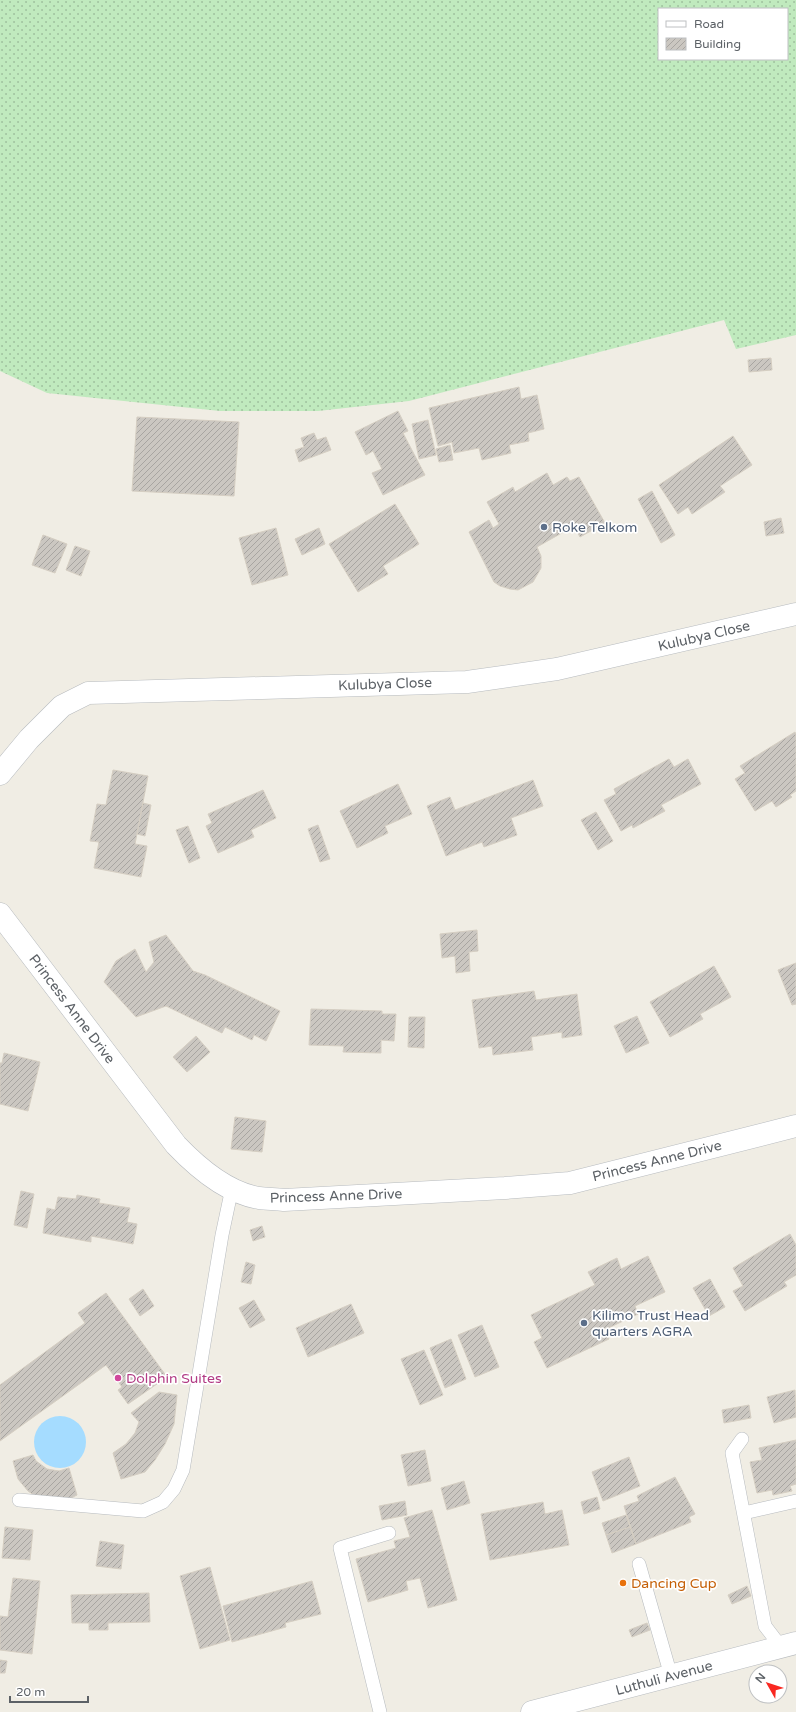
<svg xmlns="http://www.w3.org/2000/svg" width="796" height="1712" viewBox="0 0 796 1712" font-family="'Varela Round',sans-serif">
  <defs>
    <pattern id="grass-dots" width="8" height="8" patternUnits="userSpaceOnUse"><rect width="8" height="8" fill="#c0eabe"/><path d="M2 2h.1M6 6h.1" fill="none" stroke="#9fc19e" stroke-width="1.8" stroke-linecap="round"/></pattern>
    <pattern id="building-hatch" width="6" height="6" patternUnits="userSpaceOnUse"><rect width="6" height="6" fill="#cbc7c1"/><path d="M-1 1l2-2M0 6l6-6M5 7l2-2" fill="none" stroke="#a8a5a1"/></pattern>
  </defs>
  <rect width="100%" height="100%" fill="#f0ede4"/>
  <path fill="url(#grass-dots)" fill-rule="evenodd" d="M0,0H796V335L736,349L724,320L409,401L318,411H220L47,393L0,371ZM659,9H787V59H659Z"/>
  <path fill="#a5dcff" d="M34 1442a26 26 0 1 1 52 0a26 26 0 1 1-52 0Z"/>
  <path fill="url(#building-hatch)" stroke="#d5cec2" d="M771,358L772,370L749,372L748,360Z
    M519,387L521,399L537,395L544,429L528,433L529,441L509,445L511,453L482,460L479,448L454,453L452,442L438,446L429,408Z
    M398,411L408,431L403,433L425,475L383,495L372,473L382,469L373,451L366,455L355,432Z
    M137,417L239,422L234,496L132,491Z
    M428,420L436,455L419,459L412,424Z
    M314,433L317,440L326,437L331,450L299,462L295,450L304,447L301,438Z
    M733,436L752,465L720,486L725,492L692,514L688,507L678,514L659,485Z
    M450,445L453,460L439,462L436,449Z
    M547,473L553,485L567,477L570,481L579,477L605,523L580,537L574,526L537,547L541,556V568L533,582L518,590L510,589L500,586L494,582L469,532L489,520L493,528L499,524L487,502L513,487L515,492Z
    M652,491L675,535L661,543L638,499Z
    M395,504L419,544L383,566L388,574L358,592L329,544Z
    M781,518L784,533L766,536L764,522Z
    M276,528L288,575L252,585L239,538Z
    M319,528L325,544L302,555L295,539Z
    M43,535L67,544L55,573L32,565Z
    M75,546L90,551L81,576L66,570Z
    M795,732L796,735V791L790,795L792,797L776,807L772,801L755,811L735,779L745,773L740,766Z
    M669,759L674,767L688,759L701,784L661,805L665,811L633,828L632,825L621,831L604,800L616,794L614,789Z
    M113,770L148,776L135,844L147,846L141,877L94,868L99,842L90,841L97,804L106,805Z
    M533,780L543,806L511,818L517,835L484,847L482,842L446,856L427,806L450,797L455,810Z
    M398,784L412,814L385,826L388,833L357,848L340,811Z
    M263,790L276,818L251,830L254,837L218,853L206,826L212,823L208,814Z
    M143,803L151,805L145,836L137,834Z
    M596,812L613,841L598,850L581,820Z
    M318,825L330,859L320,862L308,829Z
    M188,826L200,858L189,863L176,830Z
    M477,930L478,951L469,952L470,971L456,973L455,956L442,958L440,934Z
    M166,935L193,971L205,975L280,1011L266,1041L254,1035L252,1040L225,1027L222,1033L166,1006L136,1017L104,982L116,961L135,949L146,972L154,962L149,942Z
    M796,963V1004L792,1005L778,970Z
    M714,966L731,997L700,1014L703,1019L670,1037L650,1002Z
    M534,991L536,1000L577,994L582,1035L562,1038V1032L531,1037L533,1050L493,1055L492,1046L479,1048L472,1000Z
    M311,1009L382,1011V1014H396L394,1041L381,1040V1053L343,1052L344,1046L309,1045Z
    M637,1016L649,1043L626,1053L614,1026Z
    M409,1017H425L424,1048L408,1047Z
    M196,1036L210,1052L187,1072L173,1057Z
    M4,1053L40,1062L28,1111L0,1104V1063H2Z
    M235,1117L266,1121L262,1152L231,1149Z
    M21,1191L34,1194L27,1228L14,1225Z
    M77,1195L100,1199L99,1203L130,1208L127,1222L137,1224L133,1244L91,1236V1242L43,1233L47,1208L55,1210L58,1197L76,1199Z
    M262,1226L265,1237L253,1241L250,1230Z
    M790,1234L796,1245V1275L784,1282L787,1286L745,1311L733,1291L743,1286L733,1268Z
    M648,1256L665,1292L635,1306L638,1314L604,1330L609,1339L547,1368L534,1342L542,1338L531,1315L595,1285L588,1272L617,1258L621,1269Z
    M246,1262L255,1265L251,1284L241,1282Z
    M710,1279L725,1307L709,1316L693,1288Z
    M143,1289L154,1306L140,1316L129,1299Z
    M106,1293L167,1377L128,1404L118,1390L122,1387L106,1365L0,1441V1385L85,1323L78,1313Z
    M254,1300L265,1320L250,1328L239,1308Z
    M351,1304L364,1333L308,1357L296,1328Z
    M482,1325L499,1367L475,1377L458,1335Z
    M451,1339L466,1379L445,1388L430,1348Z
    M424,1350L443,1395L420,1405L401,1359Z
    M795,1390L796,1417L774,1423L767,1397Z
    M159,1392L177,1395L174,1424L165,1444L155,1460L145,1472L121,1479L113,1453L126,1444L135,1433L139,1422L131,1413Z
    M749,1405L751,1418L724,1423L722,1410Z
    M796,1440V1484L790,1486L792,1491L773,1495L772,1490L757,1493L750,1462L762,1460L759,1448Z
    M425,1450L431,1481L408,1486L401,1455Z
    M33,1455L36,1461L47,1469L59,1471L69,1468L77,1495L69,1499L35,1496L28,1491L18,1479L13,1461Z
    M629,1457L640,1486L603,1501L592,1472Z
    M675,1477L695,1514L689,1517L691,1522L636,1544L624,1506L639,1501L637,1496Z
    M464,1481L470,1503L447,1510L441,1488Z
    M597,1497L600,1509L584,1514L581,1502Z
    M405,1501L407,1515L382,1520L379,1506Z
    M543,1502L545,1514L562,1510L569,1545L490,1560L481,1514Z
    M432,1510L457,1600L428,1608L420,1578L406,1581L408,1590L368,1602L356,1559L396,1548L394,1541L410,1537L404,1518Z
    M626,1515L630,1527L606,1535L602,1523Z
    M5,1527L33,1530L30,1560L2,1558Z
    M630,1527L636,1544L612,1553L606,1535Z
    M100,1541L124,1545L121,1569L96,1566Z
    M210,1567L230,1640L200,1649L180,1576Z
    M13,1578L40,1581L32,1654L0,1650V1616L8,1617Z
    M312,1581L321,1614L285,1623L286,1627L232,1642L223,1606Z
    M747,1586L751,1596L732,1604L728,1595Z
    M149,1593L150,1622L108,1623V1630H89V1623H72L71,1595Z
    M647,1623L650,1630L632,1637L629,1630Z
    M0,1660L7,1661L5,1673H0Z"/>
  <g fill="none" stroke-linecap="round" stroke-linejoin="round">
    <g stroke="#b7bbbf" stroke-width="14">
      <path id="service" d="M742,1439L732,1453L765,1626L781,1647
        M19,1500L143,1511L163,1502L174,1489L183,1470L222,1235L232,1188
        M744,1513L796,1501
        M639,1564L671,1676
        M380,1712L340,1548L389,1533"/>
    </g>
    <g stroke="#b7bbbf" stroke-width="23">
      <path id="minor" d="M0,774L29,739L62,706L88,693L467,682L557,669L796,614
        M0,914L176,1145C197,1167 228,1193 259,1198C267,1199 276,1199 284,1200L505,1188L570,1183L796,1126"/>
    </g>
    <g stroke="#b7bbbf" stroke-width="23">
      <path id="tertiary" d="M532,1712L796,1643"/>
    </g>
    <use href="#service" stroke="#fff" stroke-width="13"/>
    <use href="#minor" stroke="#fff" stroke-width="22"/>
    <use href="#tertiary" stroke="#fff" stroke-width="22"/>
  </g>
  <g fill="#5c6f8a" stroke="#fff" stroke-width="1.5">
    <circle cx="544" cy="527" r="4"/>
    <circle cx="584" cy="1323" r="4"/>
  </g>
  <circle fill="#d1479c" stroke="#fff" stroke-width="1.5" cx="118" cy="1378" r="4"/>
  <circle fill="#e8710a" stroke="#fff" stroke-width="1.5" cx="623" cy="1583" r="4"/>
  <g text-anchor="middle" dominant-baseline="central" stroke-width="3.5" stroke-linejoin="round" paint-order="stroke">
    <g font-size="14" fill="#4e5e75" stroke="#fff" text-anchor="start">
      <text x="552" y="527">Roke Telkom</text>
      <text x="592" y="1315">Kilimo Trust Head<tspan x="592" dy="16">quarters AGRA</tspan></text>
    </g>
    <g font-size="14" fill="#5c6166" stroke="#fff">
      <text transform="translate(704 636) rotate(-13)">Kulubya Close</text>
      <text transform="translate(385 684) rotate(-2)">Kulubya Close</text>
      <text transform="translate(72 1009) rotate(53)">Princess Anne Drive</text>
      <text transform="translate(657 1161) rotate(-14)">Princess Anne Drive</text>
      <text transform="translate(336 1196) rotate(-2)">Princess Anne Drive</text>
      <text transform="translate(664 1678) rotate(-15)">Luthuli Avenue</text>
    </g>
    <g font-size="14" fill="#b23c85" stroke="#fff" text-anchor="start">
      <text x="126" y="1378">Dolphin Suites</text>
    </g>
    <g font-size="14" fill="#c56008" stroke="#fff" text-anchor="start">
      <text x="631" y="1583">Dancing Cup</text>
    </g>
  </g>
  <rect x="658" y="8" width="130" height="52" fill="#ffffff" stroke="#bec0c2"/>
  <rect x="666" y="21" width="20" height="6" fill="#ffffff" stroke="#bec0c2"/>
  <text x="694" y="28" font-size="12" fill="#5c6166">Road</text>
  <rect x="666" y="38" width="20" height="12" fill="url(#building-hatch)" stroke="#bec0c2"/>
  <text x="694" y="48" font-size="12" fill="#5c6166">Building</text>
  <g transform="translate(768 1684) rotate(309)"><circle r="19" fill="#ffffff" stroke="#bec0c2"/>
  <path d="M0-3L7 15L0 10L-7 15Z" fill="#f92821"/>
  <text y="-6" font-size="11" font-weight="bold" text-anchor="middle" fill="#5c6166">N</text>
  </g>
  <path d="M10 1696v6h78v-6" fill="none" stroke="#5c6166" stroke-width="2"/>
  <text x="16" y="1696" font-size="12" fill="#5c6166" stroke="#ffffff" stroke-width="3" paint-order="stroke">20 m</text>
</svg>
